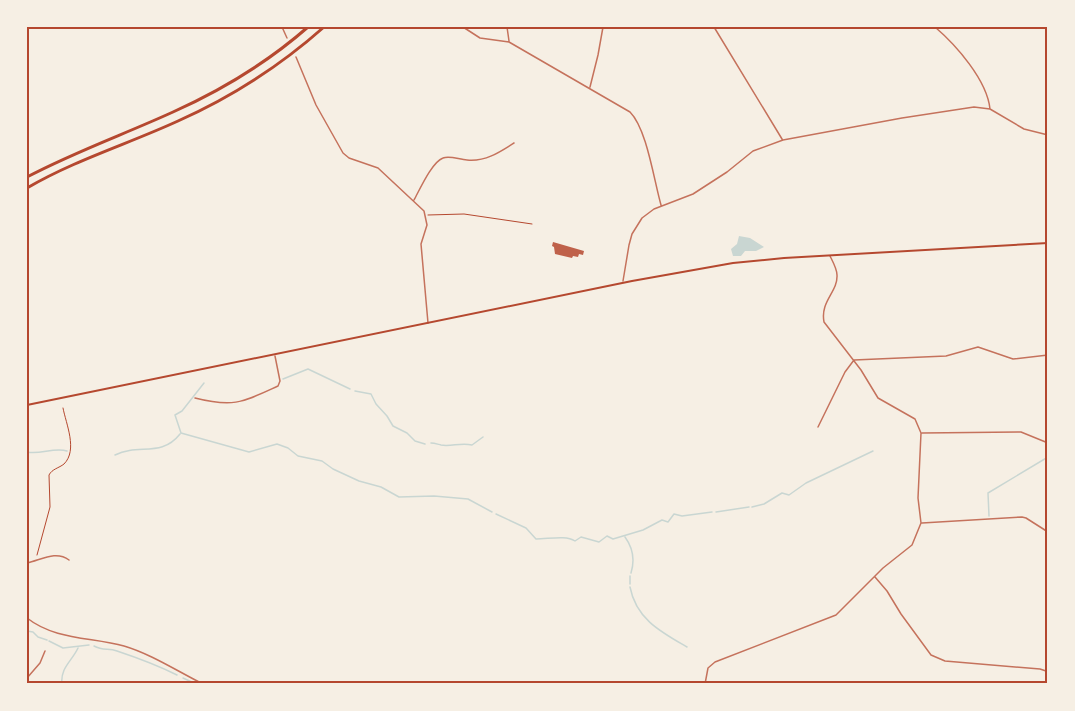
<svg xmlns="http://www.w3.org/2000/svg" width="1075" height="711" viewBox="0 0 1075 711" font-family="'Roboto Condensed',sans-serif">
  <rect width="100%" height="100%" fill="#f6efe4"/>
  <path fill="#c9d6d2" d="M739,236L750,238L764,247L756,251H745L741,256H733L731,249L737,244Z"/>
  <g fill="none" stroke-linecap="round" stroke-linejoin="round">
    <path stroke="#c9d6d2" stroke-width="1.5" d="M283,379L308,369L350,389
      M355,391L371,394L376,404L387,416L393,426L407,433L415,441L425,444
      M181,433L249,452L277,444L288,448L298,456L322,461L333,469L359,481L381,487L399,497L434,496L468,499L492,512
      M181,433L175,415L182,411L204,383
      M431,443C434,443 437,444 441,445C451,447 461,442 472,445L483,437
      M27,452C40,455 54,447 67,451
      M115,455C139,443 161,458 180,434
      M752,507L764,504L782,493L789,495L806,483L873,451
      M716,512L749,507
      M496,514L526,528L536,539C549,539 566,535 575,541L581,537L599,542L607,536L613,539L643,530L662,520L668,522L674,514L682,516L712,512
      M989,516L988,493L1048,457
      M625,537C633,548 635,560 631,573
      M630,576V584
      M630,587C636,619 661,632 687,647
      M27,631L33,632L38,637L47,640
      M49,641L63,648L89,645
      M94,646C103,651 108,648 117,651C138,658 157,665 177,675
      M183,678L196,684
      M62,684C60,668 72,661 78,648"/>
  </g>
  <path fill="#bf614a" d="M553,242L584,251L583,255L579,254L578,257L573,256L572,258L555,254L554,247L552,246Z"/>
  <g fill="none" stroke-linecap="round" stroke-linejoin="round">
    <path stroke="#b5482f" stroke-width="1" d="M428,215L464,214L532,224
      M37,555L50,507L49,475C52,469 59,468 64,464C78,450 66,424 63,408"/>
    <path stroke="#c5725c" stroke-width="1.5" d="M282,27L287,38
      M463,27L480,38L509,42L630,112C647,129 654,181 661,205
      M507,27L509,41
      M714,27L782,139
      M935,27C956,45 987,80 990,109L1024,129L1048,135
      M296,57L316,105L343,153L349,158L378,168L424,211L427,225L421,244L428,323
      M590,87L598,55L603,27
      M414,200C420,189 432,162 443,158C450,155 460,160 467,160C485,162 500,152 514,143
      M623,281L629,245L632,234L642,218L654,209L693,194L727,172L753,151L783,140L902,118L974,107L990,109
      M195,398C234,408 243,402 278,386L280,381L275,356
      M818,427L845,372L854,360L946,356L978,347L1013,359L1048,355
      M922,433L1021,432L1048,443
      M922,523L1022,517L1026,518L1048,532
      M27,563C41,560 56,550 69,560
      M875,577L887,591L901,614L931,655L945,661L1040,669L1046,671L1048,675
      M27,618C55,640 91,637 124,646C151,654 177,671 203,684
      M27,678L40,663L45,651
      M705,684L708,668L715,662L836,615L883,568L912,545L921,523L918,498L921,433L915,419L878,398L861,370L824,322C820,301 838,292 837,275C837,269 833,262 830,256"/>
    <path stroke="#b5482f" stroke-width="2" d="M27,405L632,281L733,263L784,258L1048,243"/>
    <path stroke="#b5482f" stroke-width="3" d="M27,177C74,152 125,134 173,112C222,90 268,62 308,27
      M27,188C75,160 128,144 178,121C232,97 280,66 324,27"/>
  </g>
  <rect width="1075" height="711" fill="none" stroke="#f6efe4" stroke-width="57"/>
  <rect x="28" y="28" width="1018" height="654" fill="none" stroke="#b5482f" stroke-width="2"/>
</svg>
